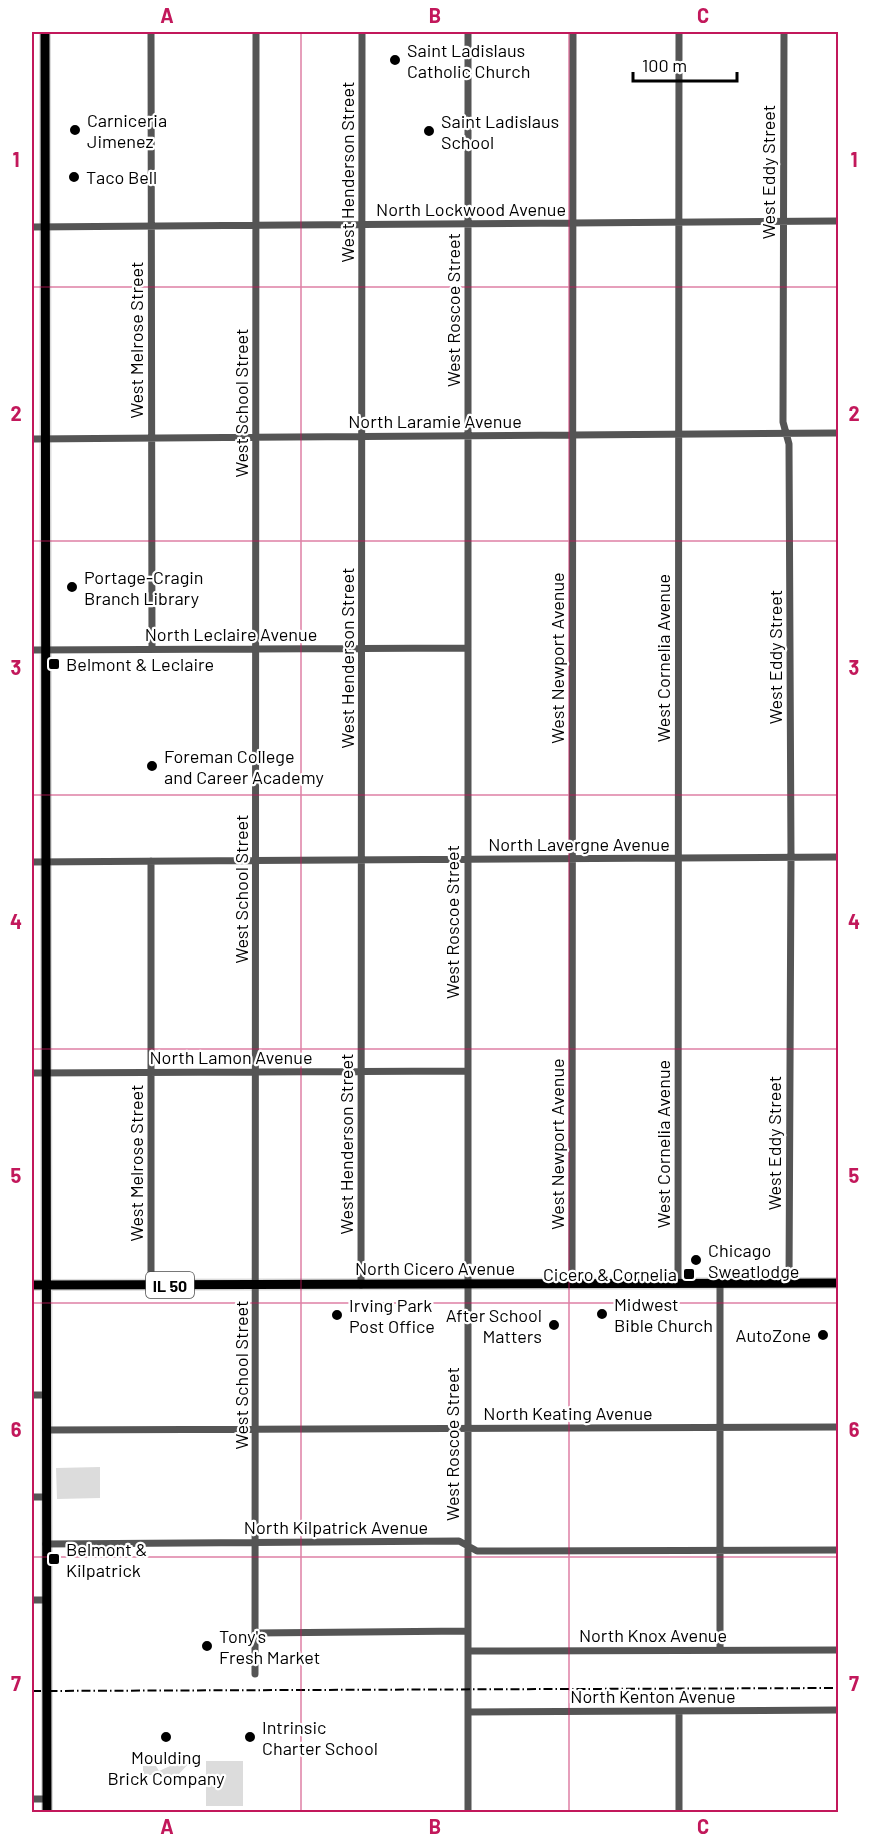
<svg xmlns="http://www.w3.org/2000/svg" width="870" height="1844" viewBox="0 0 870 1844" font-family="Barlow,sans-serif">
  <rect width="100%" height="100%" fill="#fff"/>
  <path fill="#dcdcdc" d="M100,1467V1498L57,1499L56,1468Z
    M206,1761H243V1806H206Z
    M179,1762H190L178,1775H143V1766H156L159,1771Z"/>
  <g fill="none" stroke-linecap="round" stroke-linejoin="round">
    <g stroke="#dbdbdb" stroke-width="12">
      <path id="major" d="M45,32L47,1812
        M32,1285L838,1283"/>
    </g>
    <path stroke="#555" stroke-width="7" d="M151,32L152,649
      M468,32V1812
      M784,32L783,422L789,444L791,858L789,1283
      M32,227L838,221
      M32,439L838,433
      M32,650L468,648
      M151,861V1285
      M32,862L838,857
      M32,1073L467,1071
      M572,1284L573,32
      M678,1284L679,32
      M361,1285L362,32
      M32,1395H46
      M46,1430L838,1427
      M32,1497H46
      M46,1544L459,1541L477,1551L838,1550
      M32,1600H46
      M255,1633L468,1631
      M720,1650V1284
      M468,1651L838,1650
      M255,1674L256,32
      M679,1711V1812
      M468,1712L838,1710
      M32,1799H46"/>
    <use href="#major" stroke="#000" stroke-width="9"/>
    <path stroke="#000" stroke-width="2" stroke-dasharray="9 3 1.5 3" stroke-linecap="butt" d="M32,1691L838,1688"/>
  </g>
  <path fill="none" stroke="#c2185b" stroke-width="1.5" stroke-opacity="0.55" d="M301,32V1812M569,32V1812M32,287H838M32,541H838M32,795H838M32,1049H838M32,1303H838M32,1557H838"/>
  <g fill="#000" stroke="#fff" stroke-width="2">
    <circle cx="395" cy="60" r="6"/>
    <circle cx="75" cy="130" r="6"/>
    <circle cx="429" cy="131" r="6"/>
    <circle cx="74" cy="177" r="6"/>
    <circle cx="72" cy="587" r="6"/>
    <rect x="48" y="658" width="12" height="12" rx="3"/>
    <circle cx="152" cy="766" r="6"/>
    <circle cx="696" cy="1260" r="6"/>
    <rect x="683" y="1268" width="12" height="12" rx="3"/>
    <circle cx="602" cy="1314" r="6"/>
    <circle cx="337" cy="1315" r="6"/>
    <circle cx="554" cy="1325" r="6"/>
    <circle cx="823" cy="1335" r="6"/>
    <rect x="48" y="1553" width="12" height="12" rx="3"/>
    <circle cx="207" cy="1646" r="6"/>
    <circle cx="166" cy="1737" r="6"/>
    <circle cx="250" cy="1737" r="6"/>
  </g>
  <g text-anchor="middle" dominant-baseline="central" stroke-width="4.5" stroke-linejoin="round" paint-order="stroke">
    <rect fill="#fff" stroke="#4c4c4c" stroke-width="1.5" x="146" y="1272" width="48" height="26" rx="4.5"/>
    <g font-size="16" font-weight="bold" fill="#000">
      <text x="170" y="1285">IL 50</text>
    </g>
    <g font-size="18" fill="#000" stroke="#fff" text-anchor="start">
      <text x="407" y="50">Saint Ladislaus<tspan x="407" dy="21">Catholic Church</tspan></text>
      <text x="87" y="120">Carniceria<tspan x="87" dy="21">Jimenez</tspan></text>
      <text x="441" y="121">Saint Ladislaus<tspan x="441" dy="21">School</tspan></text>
      <text x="86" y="177">Taco Bell</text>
      <text x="84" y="577">Portage-Cragin<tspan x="84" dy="21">Branch Library</tspan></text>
      <text x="66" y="664">Belmont &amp; Leclaire</text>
      <text x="164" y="756">Foreman College<tspan x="164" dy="21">and Career Academy</tspan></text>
      <text x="708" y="1250">Chicago<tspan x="708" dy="21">Sweatlodge</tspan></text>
      <text x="677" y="1274" text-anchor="end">Cicero &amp; Cornelia</text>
      <text x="614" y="1304">Midwest<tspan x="614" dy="21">Bible Church</tspan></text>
      <text x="349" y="1305">Irving Park<tspan x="349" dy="21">Post Office</tspan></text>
      <text x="542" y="1315" text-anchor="end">After School<tspan x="542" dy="21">Matters</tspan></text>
      <text x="811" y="1335" text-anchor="end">AutoZone</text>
      <text x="66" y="1549">Belmont &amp;<tspan x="66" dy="21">Kilpatrick</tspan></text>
      <text x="219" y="1636">Tony's<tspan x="219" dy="21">Fresh Market</tspan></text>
      <text x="262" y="1727">Intrinsic<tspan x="262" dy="21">Charter School</tspan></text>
      <text x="166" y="1757" text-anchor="middle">Moulding<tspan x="166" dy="21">Brick Company</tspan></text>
    </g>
    <g font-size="18" fill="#000" stroke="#fff">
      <text transform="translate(347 172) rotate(-90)">West Henderson Street</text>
      <text transform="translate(768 172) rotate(-90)">West Eddy Street</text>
      <text x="471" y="209">North Lockwood Avenue</text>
      <text transform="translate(453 310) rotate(-90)">West Roscoe Street</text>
      <text transform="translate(136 340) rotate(-90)">West Melrose Street</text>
      <text transform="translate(241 403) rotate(-90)">West School Street</text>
      <text x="435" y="421">North Laramie Avenue</text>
      <text x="231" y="634">North Leclaire Avenue</text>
      <text transform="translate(775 657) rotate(-90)">West Eddy Street</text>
      <text transform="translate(347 658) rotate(-90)">West Henderson Street</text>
      <text transform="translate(557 658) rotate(-90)">West Newport Avenue</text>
      <text transform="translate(663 658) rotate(-90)">West Cornelia Avenue</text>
      <text x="579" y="844">North Lavergne Avenue</text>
      <text transform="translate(241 889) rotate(-90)">West School Street</text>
      <text transform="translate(452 922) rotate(-90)">West Roscoe Street</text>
      <text x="231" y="1057">North Lamon Avenue</text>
      <text transform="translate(774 1143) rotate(-90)">West Eddy Street</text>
      <text transform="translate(346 1144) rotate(-90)">West Henderson Street</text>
      <text transform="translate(557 1144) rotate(-90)">West Newport Avenue</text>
      <text transform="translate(663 1144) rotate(-90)">West Cornelia Avenue</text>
      <text transform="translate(136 1163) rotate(-90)">West Melrose Street</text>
      <text x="435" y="1268">North Cicero Avenue</text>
      <text transform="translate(241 1375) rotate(-90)">West School Street</text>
      <text x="568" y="1413">North Keating Avenue</text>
      <text transform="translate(452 1444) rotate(-90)">West Roscoe Street</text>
      <text x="336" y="1527">North Kilpatrick Avenue</text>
      <text x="653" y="1635">North Knox Avenue</text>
      <text x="653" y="1696">North Kenton Avenue</text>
    </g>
  </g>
  <rect width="870" height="1844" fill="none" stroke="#ffffff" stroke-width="66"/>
  <path d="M633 72v9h104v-9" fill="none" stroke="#000000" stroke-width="3"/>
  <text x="642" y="72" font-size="18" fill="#000000" stroke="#ffffff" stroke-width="4.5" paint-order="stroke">100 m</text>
  <rect x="33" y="33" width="804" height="1778" fill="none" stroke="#c2185b" stroke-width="2"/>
  <g font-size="20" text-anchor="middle" font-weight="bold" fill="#c2185b">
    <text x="167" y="23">A</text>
    <text x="435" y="23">B</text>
    <text x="703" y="23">C</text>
    <text x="16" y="167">1</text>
    <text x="854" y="167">1</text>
    <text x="16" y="421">2</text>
    <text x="854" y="421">2</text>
    <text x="16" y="675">3</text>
    <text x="854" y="675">3</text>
    <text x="16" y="929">4</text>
    <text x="854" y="929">4</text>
    <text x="16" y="1183">5</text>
    <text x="854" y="1183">5</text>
    <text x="16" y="1437">6</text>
    <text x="854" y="1437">6</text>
    <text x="16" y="1691">7</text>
    <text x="854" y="1691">7</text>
    <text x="167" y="1834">A</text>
    <text x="435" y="1834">B</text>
    <text x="703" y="1834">C</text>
  </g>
</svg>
